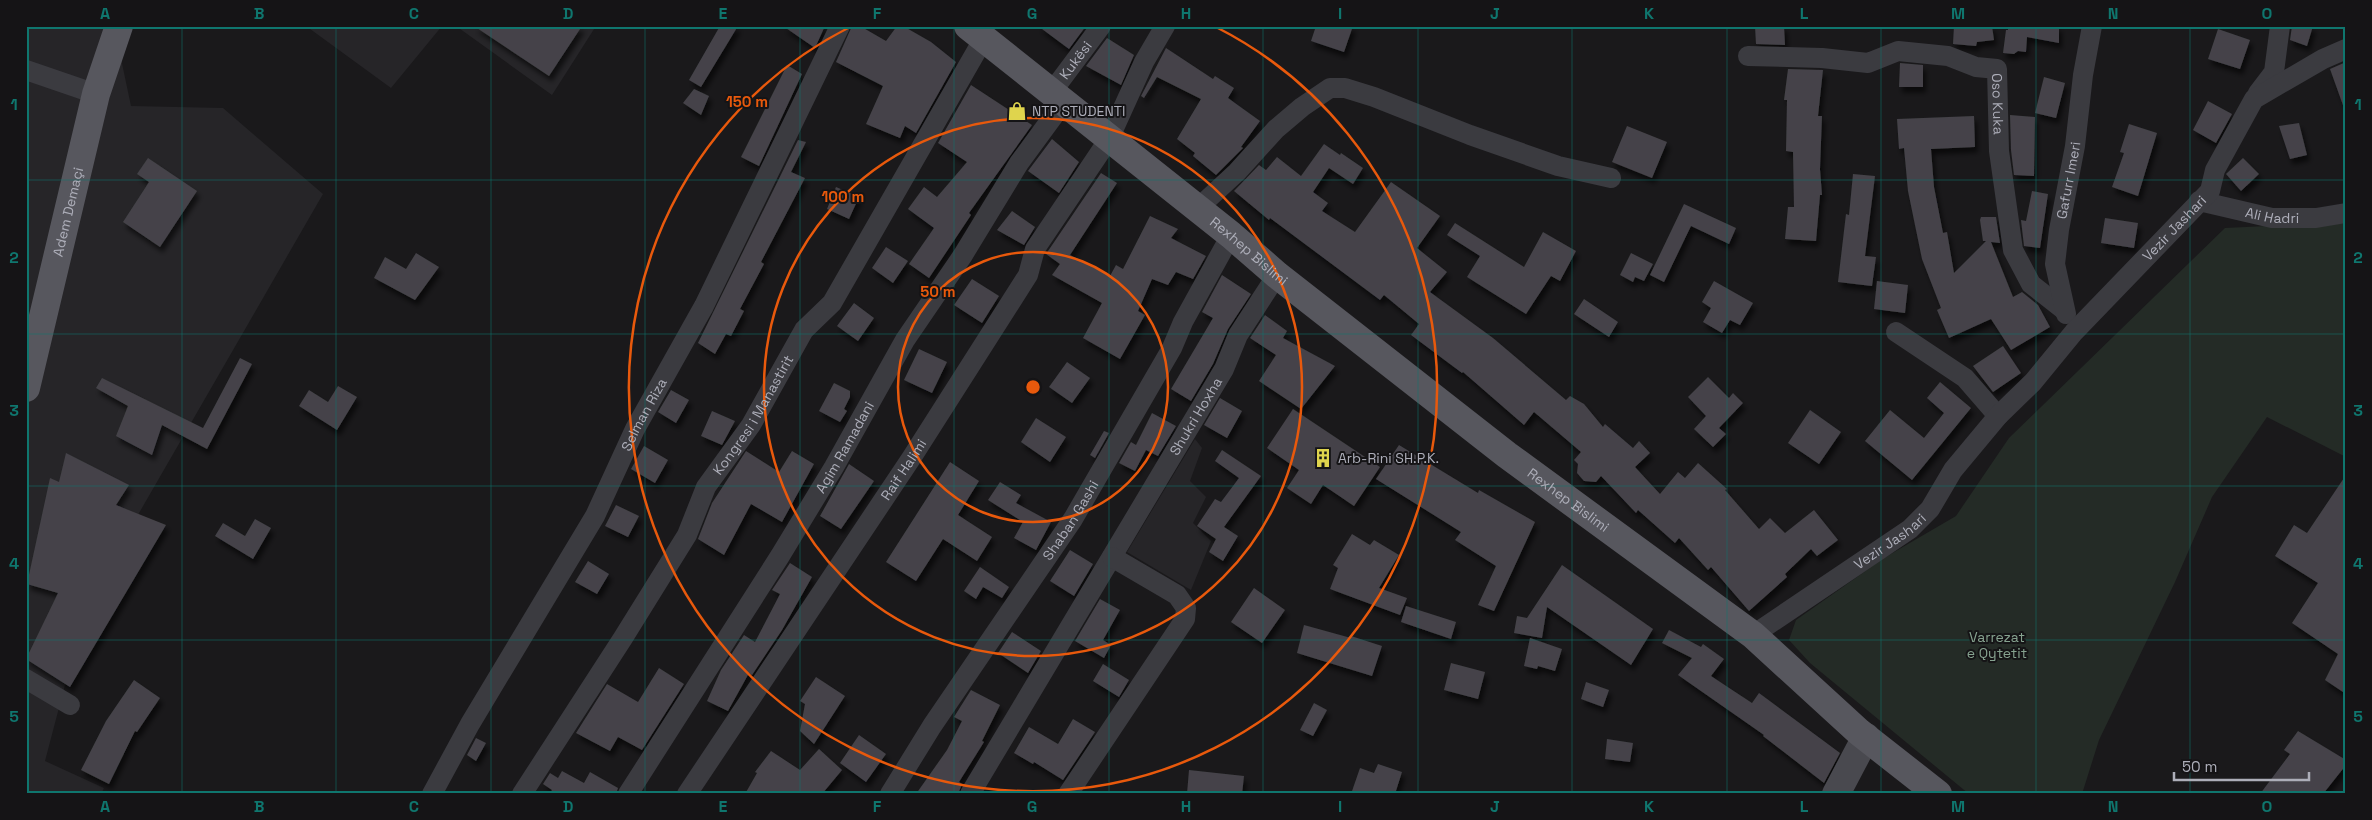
<svg xmlns="http://www.w3.org/2000/svg" width="2372" height="820" viewBox="0 0 2372 820" font-family="'Space Grotesk',sans-serif">
  <defs>
    <filter id="shadow"><feDropShadow dx="3" dy="5.5" stdDeviation="2.5" flood-color="#0009"/></filter>
  </defs>
  <rect width="100%" height="100%" fill="#1a191b"/>
  <path fill="#262528" d="M26,26H116V35L131,106L223,108L323,194L86,605L45,761L104,788L101,794H26Z
    M306,26H442L391,88Z
    M456,26H596L552,95Z
    M1195,439L1202,448L1190,481L1206,497L1193,523L1211,541L1191,590L1127,552Z"/>
  <path fill="#242b26" d="M2346,222V457L2267,417L2212,497L2175,582L2099,740L2082,794H1969L1810,663L1789,640L1796,620L1884,558L1956,516L2009,438L2225,228Z"/>
  <path fill="#444348" filter="url(#shadow)" d="M474,26H582L549,76Z
    M720,26H738L701,87L689,80Z
    M783,26H825L815,48Z
    M852,26H860L886,41L897,26H903L931,42L956,62L916,133L905,126L900,138L866,124L883,86L836,62Z
    M1038,26H1086L1069,49Z
    M1316,26H1353L1344,52L1311,41Z
    M1755,26H1784L1785,45L1756,44Z
    M1954,26H1992L1994,40L1977,42L1976,46L1953,44Z
    M2008,26H2059V43L2027,37L2026,52L2018,51L2014,54L2003,53L2006,30H2008Z
    M2292,26H2313L2307,46L2290,40Z
    M2218,29L2250,40L2240,69L2208,59Z
    M1107,38L1134,55L1121,85L1086,66Z
    M1166,48L1213,79L1215,76L1234,88L1228,98L1260,121L1241,147L1243,148L1216,175L1193,156L1195,153L1177,139L1201,99L1157,77L1144,98L1141,96Z
    M2346,62V108H2344L2330,69Z
    M1900,63L1923,65V87H1899Z
    M787,65L802,74L759,166L741,157Z
    M1788,69L1823,70L1818,116H1822L1820,169L1822,195H1820L1816,241L1785,239L1788,207H1794L1793,152L1786,151L1787,100H1784Z
    M2044,77L2065,83L2056,118L2035,113Z
    M971,85L1032,125L969,213L971,215L929,278L909,264L934,228L908,209L924,187L937,197L967,162L938,143Z
    M694,89L709,96L701,115L683,103Z
    M2208,101L2232,114L2216,143L2193,130Z
    M2010,115L2035,117L2034,176L2014,175L2011,150Z
    M1974,116L1975,147L1931,149L1934,187L1943,233L1947,232L1954,273L1986,241H1983L1980,220L1981,217H1996L2000,243L1991,242L2013,297L2022,292L2038,305L2050,327L2011,350L1991,319L1949,338L1937,310L1941,308L1922,259L1908,191L1904,148L1899,149L1897,119Z
    M2299,123L2307,155L2290,159L2279,126Z
    M2129,124L2157,133L2138,196L2112,187L2124,153L2120,152Z
    M1627,126L1667,142L1652,178L1612,162Z
    M1052,139L1079,162L1059,193L1028,171Z
    M798,140L806,142L791,172L805,178L761,262L764,264L740,309L744,311L731,336L726,334L715,354L698,343Z
    M1324,144L1340,155L1341,153L1363,168L1353,184L1329,168L1313,192L1328,203L1322,211L1355,232L1391,182L1440,216L1417,248L1447,272L1430,292L1493,338L1566,400L1570,396L1584,404L1603,427L1605,424L1633,448L1639,441L1650,453L1635,467L1660,494L1678,472L1685,478L1698,463L1727,489L1725,490L1759,529L1770,518L1785,533L1814,510L1838,540L1817,556L1811,549L1785,574L1787,577L1749,611L1711,567L1708,570L1679,538L1675,543L1638,510L1636,513L1601,476L1596,482L1584,481L1577,473L1578,464L1574,460L1581,452L1534,412L1524,425L1463,372L1462,373L1411,335L1419,324L1384,295L1380,300L1270,218L1269,220L1234,191L1259,165L1266,170L1277,157L1301,176Z
    M148,158L197,191L160,247L123,222L149,182L137,174Z
    M2243,158L2259,174L2241,191L2226,174Z
    M1101,173L1117,183L1070,255L1110,276L1116,265L1123,269L1150,216L1178,229L1171,238L1206,256L1193,279L1176,272L1168,285L1152,279L1138,311L1145,315L1120,359L1083,338L1102,303L1052,275L1060,264L1046,254Z
    M1853,174L1875,176L1865,256L1876,257L1872,286L1838,282L1846,214L1849,215Z
    M836,187L859,197L849,219L827,209Z
    M2032,191L2048,194L2040,248L2024,246L2021,220L2026,221Z
    M1684,204L1736,228L1729,244L1691,226L1664,282L1650,275Z
    M1012,211L1035,227L1024,245L997,230Z
    M2105,218L2138,223L2134,248L2101,243Z
    M1455,223L1524,267L1543,232L1576,251L1560,281L1551,276L1526,314L1467,277L1480,256L1447,235Z
    M886,247L908,261L893,283L872,268Z
    M416,253L439,267L415,300L374,278L385,257L406,269Z
    M1631,253L1653,264L1644,281L1635,277L1633,282L1620,275Z
    M1222,275L1251,294L1228,329L1213,364L1191,401L1171,389L1213,318L1202,312Z
    M972,279L999,296L982,323L954,305Z
    M1714,281L1753,303L1740,325L1730,320L1722,333L1703,322L1711,308L1702,302Z
    M1877,281L1908,285L1905,313L1874,309Z
    M1584,299L1618,322L1609,337L1574,314Z
    M854,303L874,318L858,341L837,326Z
    M1265,315L1287,331L1283,338L1335,366L1301,409L1259,381L1276,355L1250,338Z
    M2003,346L2021,373L1993,392L1973,366Z
    M919,349L947,362L932,393L904,380Z
    M240,358L252,364L207,449L162,425L152,455L116,436L128,406L96,388L102,378L203,428Z
    M1067,362L1090,378L1072,403L1049,387Z
    M1708,377L1729,398L1733,393L1743,403L1719,428L1726,434L1713,447L1694,429L1706,416L1688,397Z
    M1940,382L1971,408L1912,480L1865,441L1890,410L1924,438L1944,413L1927,398Z
    M834,383L850,391V397L844,409L847,411L840,422L819,411Z
    M338,386L357,397L337,430L299,406L309,390L328,402Z
    M671,390L689,400L676,423L658,412Z
    M1220,398L1242,411L1227,438L1204,425Z
    M1293,409L1380,467L1354,506L1323,485L1311,504L1287,488L1299,470L1267,448Z
    M1810,410L1841,432L1819,464L1788,443Z
    M712,411L735,421L722,445L701,436Z
    M1152,413L1176,426L1158,456L1146,450L1135,471L1119,463L1131,442L1136,445Z
    M1036,418L1066,437L1050,462L1021,442Z
    M1104,431L1109,433L1095,458L1090,455Z
    M1399,445L1478,493L1479,490L1535,522L1494,611L1478,605L1496,566L1455,540L1461,532L1376,479Z
    M644,446L668,460L655,483L631,469Z
    M1222,450L1261,476L1224,527L1238,536L1223,561L1209,552L1216,539L1197,526L1215,499L1221,502L1239,478L1215,461Z
    M746,451L779,472L792,451L814,464L782,522L751,504L724,555L698,539L712,503Z
    M66,453L129,485L116,505L166,525L70,687L26,659L58,593L27,584L50,478L59,482Z
    M950,462L979,481L958,515L992,537L977,561L943,539L916,581L886,562Z
    M849,464L874,481L841,529L820,516Z
    M2346,475V694L2325,680L2338,654L2292,623L2318,583L2275,556L2294,525L2307,533Z
    M1000,482L1021,495L1016,503L1051,522L1036,550L1014,538L1023,522L988,500Z
    M616,505L639,516L628,537L605,526Z
    M255,519L271,528L253,559L215,536L223,523L245,536Z
    M1352,534L1370,545L1374,540L1399,555L1379,588L1407,598L1400,615L1330,589L1338,568L1333,565Z
    M1070,550L1093,564L1074,596L1050,581Z
    M588,561L609,574L597,594L575,582Z
    M790,563L812,577L782,630L752,675L749,673L728,711L707,701L721,670L744,635L755,642L780,594L772,590Z
    M1562,565L1653,629L1631,665L1547,607L1542,638L1514,633L1517,616L1527,618Z
    M980,567L1009,587L1002,598L983,587L976,599L964,591Z
    M1254,588L1285,610L1262,643L1231,622Z
    M1100,599L1120,610L1103,640L1111,645L1104,658L1075,641Z
    M1406,606L1456,622L1451,639L1401,622Z
    M1304,625L1351,638V636L1382,646L1372,676L1297,653Z
    M1669,630L1701,647L1703,644L1724,659L1711,676L1752,703L1759,693L1840,753L1824,783L1763,736L1764,735L1678,675L1692,658L1662,643Z
    M1012,632L1041,651L1028,673L998,653Z
    M1530,638L1562,649L1555,671L1538,666L1537,669L1524,666Z
    M1451,663L1485,672L1478,699L1444,690Z
    M1103,664L1129,680L1119,697L1093,681Z
    M659,668L684,684L642,750L618,737L610,751L576,733L607,684L638,702Z
    M816,677L845,696L814,744L800,731L805,704L800,701Z
    M134,680L160,698L137,732L135,731L109,784L81,770L106,721Z
    M1586,682L1609,690L1603,707L1581,699Z
    M971,690L1000,705L982,741L984,742L959,782L962,784L958,794H916L947,750L962,721L954,717Z
    M1314,703L1327,710L1313,736L1300,730Z
    M1073,719L1095,732L1063,780L1034,762L1033,764L1014,753L1029,727L1058,744Z
    M2298,731L2346,760V765L2323,794H2260L2290,754L2284,750Z
    M859,735L886,754L866,782L840,763Z
    M476,738L486,743L476,761L467,755Z
    M1607,739L1633,743L1630,762L1605,759Z
    M819,749L842,770L822,794H745L757,773L755,772L771,751L800,770Z
    M1378,764L1402,772L1395,794H1351L1360,768L1374,773Z
    M1189,770L1244,776L1242,794H1187Z
    M562,771L584,783L590,772L618,788L616,794H550L552,790L543,784L550,773L558,778Z"/>
  <g fill="none" stroke-linecap="round" stroke-linejoin="round">
    <g stroke="#3b3b40" stroke-width="20">
      <path id="s1" d="M1748,56L1822,58L1868,63L1898,51L1948,56L1976,67L1997,69L1999,151L2013,250L2031,284L2064,310"/>
      <path d="M26,70L96,94"/>
      <path id="s2" d="M1051,93L1101,26"/>
      <path d="M2258,93L2274,72L2280,26"/>
      <path id="s3" d="M2199,201L2272,218H2316L2346,213"/>
      <path d="M1197,209L1237,172L1276,129L1302,107L1330,88H1345L1374,97L1470,135L1558,166L1611,178"/>
      <path id="s4" d="M2066,314L2055,264L2059,230L2075,146L2083,75L2092,26"/>
      <path d="M1896,332L1965,378L1998,416"/>
      <path id="s5" d="M1753,635L1910,529L1930,509L1953,470L1998,416L2033,382L2074,332L2210,191L2215,170L2254,99L2323,59L2346,49"/>
      <path d="M26,679L70,705"/>
      <path id="s6" d="M432,794L470,724L595,516L635,429L704,306L840,26"/>
      <path id="s7" d="M522,794L623,638L687,535L706,487L751,425L804,330L832,303L984,38"/>
      <path id="s8" d="M628,794L780,556L834,467L905,340L963,255L1019,163L1063,103"/>
      <path id="s9" d="M687,794L912,457L1028,275L1035,249L1109,139L1144,62L1165,26"/>
      <path id="s10" d="M890,794L932,726L1073,519L1172,348L1183,322L1231,235"/>
      <path id="s11" d="M970,794L1224,369L1238,335L1277,275"/>
      <path d="M1068,794L1185,619L1186,608L1177,595L1112,557"/>
    </g>
    <path stroke="#49494f" stroke-width="28" d="M1836,794L1866,737"/>
    <g stroke="#57575e" stroke-width="28">
      <path id="s12" d="M968,26L1231,235L1277,275L1507,455L1753,635L1859,732L1938,794"/>
      <path id="s13" d="M26,388L96,94L119,26"/>
    </g>
  </g>
  <path fill="none" stroke="#0f766e" stroke-width="1" stroke-opacity="0.55" d="M182,26V794M336,26V794M491,26V794M645,26V794M800,26V794M954,26V794M1109,26V794M1263,26V794M1418,26V794M1572,26V794M1727,26V794M1881,26V794M2036,26V794M2190,26V794M26,180H2346M26,334H2346M26,486H2346M26,640H2346"/>
  <g fill="none" stroke="#e8590c" stroke-width="2.5">
    <circle cx="1033" cy="387" r="135"/>
    <circle cx="1033" cy="387" r="269"/>
    <path d="M1216 27A404 404 0 1 1 850 27"/>
  </g>
  <defs>
    <g id="shop-bare" transform="scale(1.5)"><path d="M-5-2.5h2.3a2.7 3.5 0 0 1 5.4 0H5L5.5 6h-11ZM-1.5-2.5h3a1.5 2.3 0 0 0-3 0Z" fill="#dfd44d" stroke="#151416" stroke-width="2.5" paint-order="stroke"/></g>
    <g id="building-bare" transform="scale(1.5)"><path d="M-4-6H4V6H1V3H-1V6H-4ZM-2.5-4.3h1.7v1.8h-1.7ZM.8-4.3h1.7v1.8H.8ZM-2.5-1h1.7V.8h-1.7ZM.8-1h1.7V.8H.8Z" fill="#dfd44d" stroke="#151416" stroke-width="2.5" paint-order="stroke"/></g>
  </defs>
  <g fill-rule="evenodd">
    <use href="#shop-bare" x="1017" y="111"/>
    <use href="#building-bare" x="1323" y="458"/>
  </g>
  <g text-anchor="middle" dominant-baseline="central" stroke-width="4" stroke-linejoin="round" paint-order="stroke">
    <g font-size="14" fill="#adaeb9" stroke="#151416">
      <text stroke="none"><textPath href="#s2" startOffset="41">Kukësi</textPath></text>
      <text stroke="none"><textPath href="#s1" startOffset="289">Oso Kuka</textPath></text>
      <text stroke="none"><textPath href="#s4" startOffset="136">Gafurr Imeri</textPath></text>
      <text stroke="none"><textPath href="#s13" startOffset="181">Adem Demaçi</textPath></text>
      <text stroke="none"><textPath href="#s3" startOffset="75">Ali Hadri</textPath></text>
      <text stroke="none"><textPath href="#s5" startOffset="591">Vezir Jashari</textPath></text>
      <text stroke="none"><textPath href="#s12" startOffset="360">Rexhep Bislimi</textPath></text>
      <text stroke="none"><textPath href="#s6" startOffset="435">Selman Riza</textPath></text>
      <text stroke="none"><textPath href="#s7" startOffset="445">Kongresi i Manastirit</textPath></text>
      <text stroke="none"><textPath href="#s11" startOffset="440">Shukri Hoxha</textPath></text>
      <text stroke="none"><textPath href="#s8" startOffset="409">Agim Ramadani</textPath></text>
      <text stroke="none"><textPath href="#s9" startOffset="390">Raif Halimi</textPath></text>
      <text stroke="none"><textPath href="#s12" startOffset="765">Rexhep Bislimi</textPath></text>
      <text stroke="none"><textPath href="#s10" startOffset="328">Shaban Gashi</textPath></text>
      <text stroke="none"><textPath href="#s5" startOffset="166">Vezir Jashari</textPath></text>
    </g>
    <g font-size="14" fill="#adaeb9" stroke="#151416" text-anchor="start">
      <text x="1032" y="111">NTP STUDENTI</text>
      <text x="1338" y="458">Arb-Rini SH.P.K.</text>
    </g>
    <g font-size="14" fill="#86a28f" stroke="#151416">
      <text x="1997" y="637">Varrezat<tspan x="1997" dy="16">e Qytetit</tspan></text>
    </g>
  </g>
  <circle cx="1033" cy="387" r="8" fill="#e8590c" stroke="#151416" stroke-width="2.5"/>
  <g font-size="15" text-anchor="middle" font-weight="bold" fill="#e8590c" stroke="#151416" stroke-width="4" stroke-linejoin="round" paint-order="stroke">
    <text x="747" y="107">150 m</text>
    <text x="843" y="202">100 m</text>
    <text x="938" y="297">50 m</text>
  </g>
  <rect width="2372" height="820" fill="none" stroke="#151416" stroke-width="55"/>
  <path d="M2174 772v8h135v-8" fill="none" stroke="#adaeb9" stroke-width="2.5"/>
  <text x="2182" y="772" font-size="15" fill="#adaeb9" stroke="#151416" stroke-width="4" paint-order="stroke">50 m</text>
  <rect x="28" y="28" width="2316" height="764" fill="none" stroke="#0f766e" stroke-width="2"/>
  <g font-size="16" text-anchor="middle" font-weight="bold" fill="#0f766e">
    <text x="105" y="19">A</text>
    <text x="259" y="19">B</text>
    <text x="414" y="19">C</text>
    <text x="568" y="19">D</text>
    <text x="723" y="19">E</text>
    <text x="877" y="19">F</text>
    <text x="1032" y="19">G</text>
    <text x="1186" y="19">H</text>
    <text x="1340" y="19">I</text>
    <text x="1495" y="19">J</text>
    <text x="1649" y="19">K</text>
    <text x="1804" y="19">L</text>
    <text x="1958" y="19">M</text>
    <text x="2113" y="19">N</text>
    <text x="2267" y="19">O</text>
    <text x="14" y="110">1</text>
    <text x="2358" y="110">1</text>
    <text x="14" y="263">2</text>
    <text x="2358" y="263">2</text>
    <text x="14" y="416">3</text>
    <text x="2358" y="416">3</text>
    <text x="14" y="569">4</text>
    <text x="2358" y="569">4</text>
    <text x="14" y="722">5</text>
    <text x="2358" y="722">5</text>
    <text x="105" y="812">A</text>
    <text x="259" y="812">B</text>
    <text x="414" y="812">C</text>
    <text x="568" y="812">D</text>
    <text x="723" y="812">E</text>
    <text x="877" y="812">F</text>
    <text x="1032" y="812">G</text>
    <text x="1186" y="812">H</text>
    <text x="1340" y="812">I</text>
    <text x="1495" y="812">J</text>
    <text x="1649" y="812">K</text>
    <text x="1804" y="812">L</text>
    <text x="1958" y="812">M</text>
    <text x="2113" y="812">N</text>
    <text x="2267" y="812">O</text>
  </g>
</svg>
